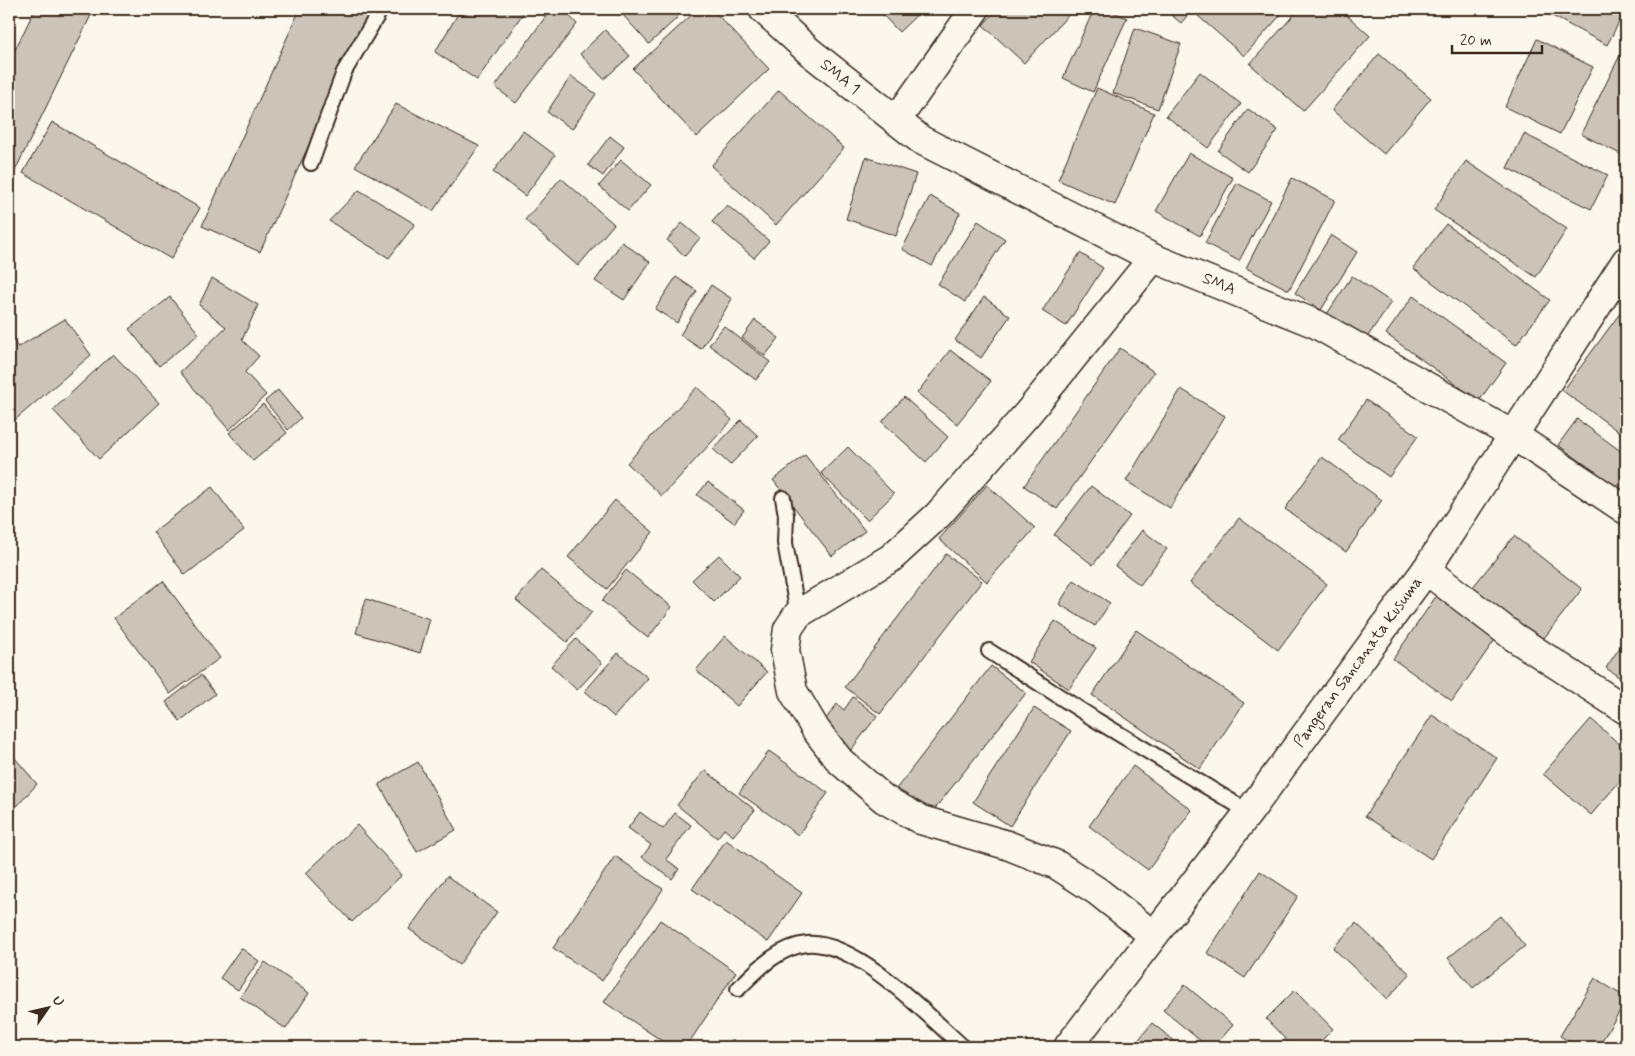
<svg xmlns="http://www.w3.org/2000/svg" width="1635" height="1056" viewBox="0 0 1635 1056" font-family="Mynerve,sans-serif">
  <rect width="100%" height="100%" fill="#fbf7ec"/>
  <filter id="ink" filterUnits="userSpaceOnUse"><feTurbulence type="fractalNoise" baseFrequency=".02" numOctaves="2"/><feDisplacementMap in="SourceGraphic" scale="10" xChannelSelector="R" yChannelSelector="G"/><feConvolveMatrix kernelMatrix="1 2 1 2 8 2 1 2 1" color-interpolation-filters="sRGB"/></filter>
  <g filter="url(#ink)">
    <path fill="#ccc4b9" stroke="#3b2a1e" d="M35,9H94L9,183V62Z
      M300,9H371L260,252L202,226Z
      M461,9H526L477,80L435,52Z
      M551,9H563L577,24L516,103L495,87Z
      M626,9H671L678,17L649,44L621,13Z
      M698,9H712L769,69L697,137L633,69Z
      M877,9H923L899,32Z
      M997,9H1074L1024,63L983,25Z
      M1094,9H1107L1127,18L1093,92L1063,78Z
      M1164,9H1193L1181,23Z
      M1205,9H1286L1244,56L1198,16Z
      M1299,9H1340L1370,36L1303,111L1250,64Z
      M1539,9H1626L1607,45Z
      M1135,28L1181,44L1158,109L1113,93Z
      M605,30L630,56L604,79L580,54Z
      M1537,39L1593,67L1560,134L1505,107Z
      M1626,43V157L1581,134Z
      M1379,54L1431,98L1384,154L1332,110Z
      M1200,72L1241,104L1208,148L1166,116Z
      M571,76L596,94L572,129L547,112Z
      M1097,88L1154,113L1115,205L1058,180Z
      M779,90L844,148L776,225L711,166Z
      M396,104L479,146L433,211L355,166Z
      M1248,109L1278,130L1248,172L1218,151Z
      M52,122L200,208L171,259L23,173Z
      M523,131L555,155L525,196L493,172Z
      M1524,134L1608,175L1591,209L1507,168Z
      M610,136L624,147L603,176L588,165Z
      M1189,153L1233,178L1200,236L1156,211Z
      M866,157L916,174L896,236L846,219Z
      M621,160L651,185L628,211L599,186Z
      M1466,161L1567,229L1536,277L1434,210Z
      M561,178L614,224L578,266L525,220Z
      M1292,178L1335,200L1289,290L1246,268Z
      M1237,183L1271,201L1239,261L1205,243Z
      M359,190L415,224L389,258L329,221Z
      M930,196L960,213L932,266L902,249Z
      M727,205L769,241L754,258L712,222Z
      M978,221L1005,239L965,302L938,284Z
      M682,223L700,238L685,256L667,240Z
      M1446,224L1550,300L1516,345L1413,268Z
      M1331,235L1357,252L1321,310L1295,293Z
      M622,242L650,262L624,300L595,281Z
      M1080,253L1103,268L1066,326L1042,311Z
      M1352,276L1391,302L1366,339L1327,314Z
      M676,277L697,291L677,323L655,309Z
      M212,278L258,305L242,340L259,356L245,372L266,395L229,430L180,372L226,327L199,305Z
      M711,285L732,299L701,349L680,335Z
      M1413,296L1506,363L1479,401L1386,334Z
      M170,297L199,334L159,366L129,329Z
      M984,297L1010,316L981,358L955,340Z
      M1626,305V437L1563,391Z
      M65,319L91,355L9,425V336L18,347Z
      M755,320L779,338L765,356L742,338Z
      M724,326L770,362L756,380L709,345Z
      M1120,348L1154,372L1057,509L1024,486Z
      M950,350L991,381L957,424L917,393Z
      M113,354L159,403L99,459L53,410Z
      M697,387L732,420L662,496L627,463Z
      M1181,389L1225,416L1170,508L1126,481Z
      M278,390L301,418L288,430L265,401Z
      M904,397L948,437L926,462L882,422Z
      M1366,400L1418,436L1389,477L1338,440Z
      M263,404L287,433L253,461L229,433Z
      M1577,419L1626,455V494L1558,445Z
      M741,420L758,436L730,465L713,449Z
      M848,447L894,494L867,520L821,473Z
      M805,455L865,531L832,556L773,480Z
      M1322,457L1382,500L1346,552L1285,509Z
      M708,482L744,510L734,523L697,495Z
      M987,485L1035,528L987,582L939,539Z
      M1091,486L1130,516L1093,565L1054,535Z
      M212,487L244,530L185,575L153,532Z
      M615,500L653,532L607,589L568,557Z
      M1239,518L1327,584L1278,650L1190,583Z
      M1142,530L1167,549L1140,585L1115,566Z
      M1514,536L1582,589L1541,642L1472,588Z
      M946,554L982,581L880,714L845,687Z
      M719,555L740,576L714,602L692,580Z
      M541,570L592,612L567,642L516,600Z
      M626,570L672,607L648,638L602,601Z
      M1074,580L1110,603L1095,626L1059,604Z
      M163,581L220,658L170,694L114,618Z
      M1439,592L1499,634L1452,701L1393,659Z
      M366,599L430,619L420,653L356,633Z
      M1055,621L1096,648L1069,689L1029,662Z
      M1136,630L1244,703L1200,769L1092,695Z
      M725,636L767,672L737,706L696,670Z
      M1626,638V682L1606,668Z
      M576,639L602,663L577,690L551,666Z
      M618,653L648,678L614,717L585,691Z
      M991,666L1026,693L930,815L896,789Z
      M201,675L215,694L180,721L166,702Z
      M853,697L877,716L851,750L827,732L823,723L837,704L844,710Z
      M1034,708L1071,731L1010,826L973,802Z
      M1432,715L1497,758L1431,859L1365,816Z
      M1591,719L1626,750V774L1591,815L1543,774Z
      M9,751L37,784L9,815Z
      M769,751L828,793L798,835L739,793Z
      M418,762L456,830L417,852L379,784Z
      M1133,766L1192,810L1148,870L1089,826Z
      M705,770L755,810L733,836L724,829L717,838L677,805Z
      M640,812L663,829L675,813L691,825L666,859L679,869L672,879L642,857L651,845L628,828Z
      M357,825L402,875L352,922L306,873Z
      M1626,829V840L1621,836Z
      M726,840L802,893L768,942L692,889Z
      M615,856L663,889L602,981L553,948Z
      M1260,871L1298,896L1245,978L1207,953Z
      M447,876L497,912L459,965L409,929Z
      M1500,916L1525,946L1473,988L1448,958Z
      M660,920L736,972L686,1047H671L604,1002Z
      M1356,923L1410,974L1387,999L1333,948Z
      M241,948L259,961L238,990L220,978Z
      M265,962L309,993L286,1029L240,997Z
      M1595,978L1626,998V1001L1598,1047H1578L1560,1036Z
      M1185,985L1233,1025L1214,1047H1208L1163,1010Z
      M1295,990L1333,1029L1315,1047H1293L1266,1019Z
      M1152,1023L1182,1047H1133Z"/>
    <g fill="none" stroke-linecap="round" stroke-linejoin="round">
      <g stroke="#3b2a1e" stroke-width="18">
        <path id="lane" d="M311,163L344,72L381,9
          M783,498L786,515L785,543L798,614
          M989,651L1096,720L1249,812
          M738,989C757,970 778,947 807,944C857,940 928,1016 963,1047"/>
      </g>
      <g stroke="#3b2a1e" stroke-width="31">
        <path id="street" d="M763,9L810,52L921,140L1153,258L1316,324L1513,435L1626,510
          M896,121L975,9
          M1153,258L1028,413L938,515L891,558L798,614L788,629L785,650L793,691L816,730L840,761L884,799L921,820L1007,845L1057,865L1097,891L1153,935
          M1426,570L1514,637L1626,710"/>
      </g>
      <g stroke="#3b2a1e" stroke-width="31">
        <path id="secondary" d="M1068,1047L1249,812L1426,570L1626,261"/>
      </g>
      <use href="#lane" stroke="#fbf7ec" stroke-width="14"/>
      <use href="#street" stroke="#fbf7ec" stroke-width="28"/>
      <use href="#secondary" stroke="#fbf7ec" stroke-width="28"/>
    </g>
  </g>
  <g text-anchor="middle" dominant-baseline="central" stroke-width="4" stroke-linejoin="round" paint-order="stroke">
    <g font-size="16" fill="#3b2a1e" stroke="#fbf7ec">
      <text transform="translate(840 77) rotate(39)">SMA 1</text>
      <text transform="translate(1219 284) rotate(22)">SMA</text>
      <text transform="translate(1358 662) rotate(-54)">Pangeran Sancanata Kusuma</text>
    </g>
  </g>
  <rect width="1635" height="1056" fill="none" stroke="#fbf7ec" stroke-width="30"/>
  <rect x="15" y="15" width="1605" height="1026" fill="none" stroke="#3b2a1e" stroke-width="2" filter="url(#ink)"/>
  <g transform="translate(48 1008) rotate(56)" stroke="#fbf7ec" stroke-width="4" paint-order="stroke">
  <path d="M0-4L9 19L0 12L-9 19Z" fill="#3b2a1e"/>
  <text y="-8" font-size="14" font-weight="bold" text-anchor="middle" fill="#3b2a1e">U</text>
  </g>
  <path d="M1452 45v8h90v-8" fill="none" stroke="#3b2a1e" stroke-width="2.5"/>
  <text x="1460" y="45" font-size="15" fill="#3b2a1e" stroke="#fbf7ec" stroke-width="4" paint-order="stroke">20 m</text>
</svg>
